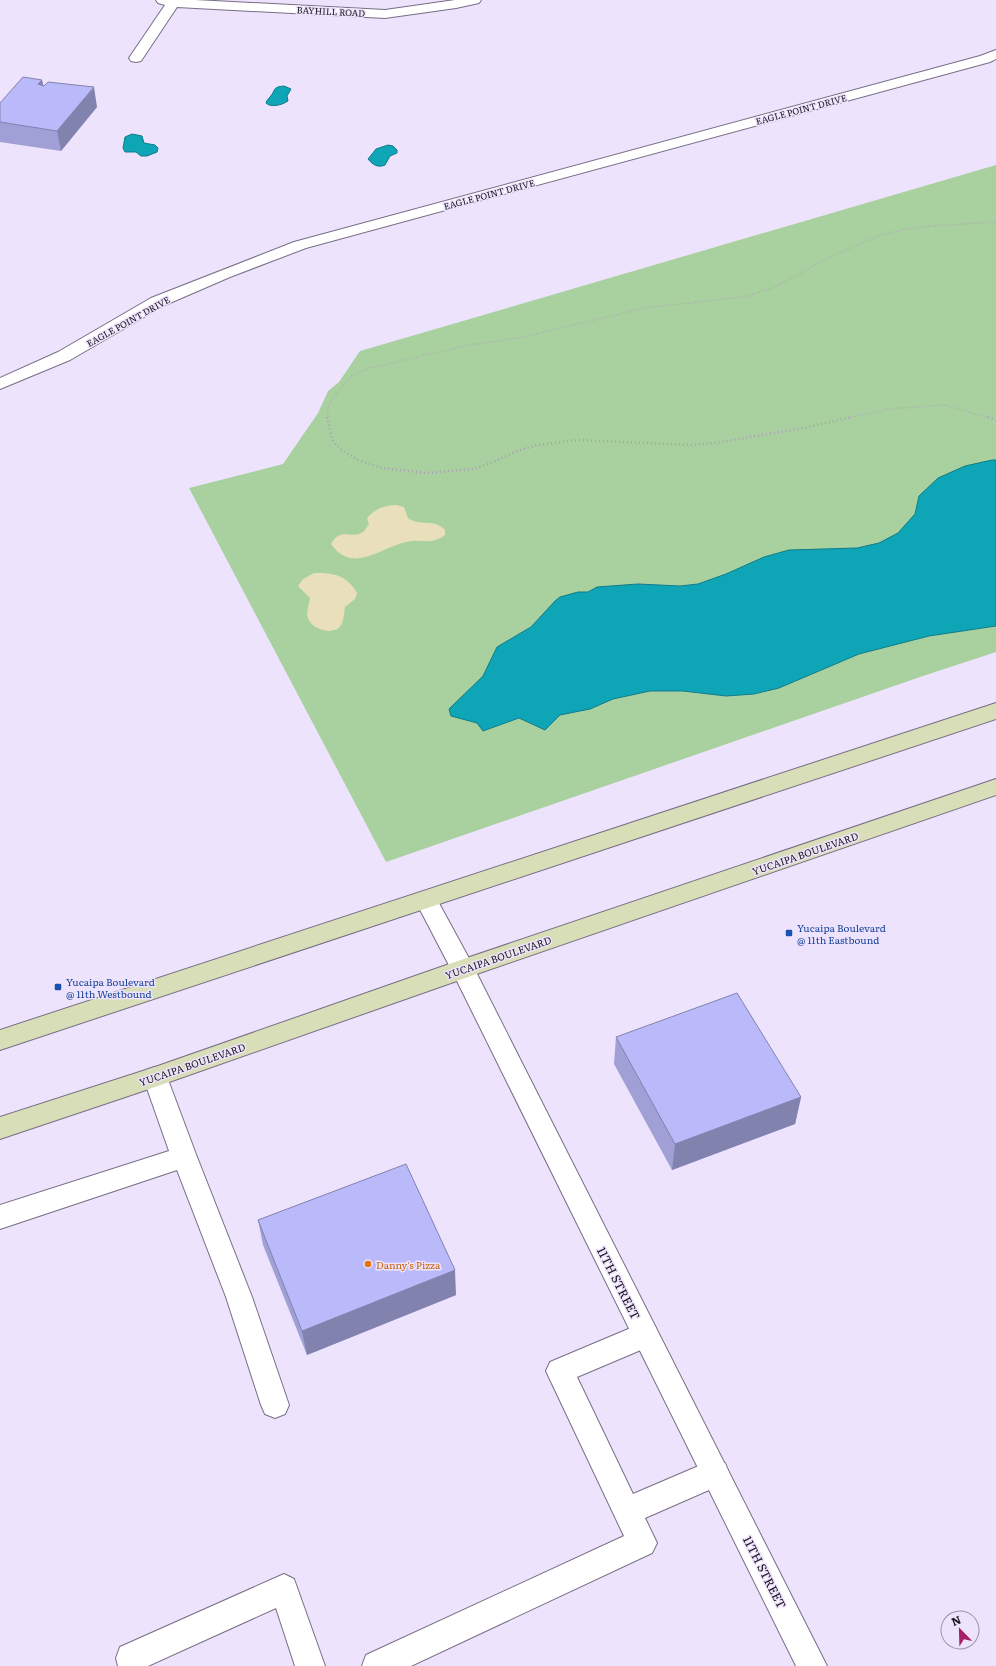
<svg xmlns="http://www.w3.org/2000/svg" width="996" height="1666" viewBox="0 0 996 1666" font-family="Literata,serif">
  <rect width="100%" height="100%" fill="#eee3fc"/>
  <path fill="#a9d19f" d="M996,165V652L923,676L386,862L189,488L283,464L318,413L328,391L339,382L360,351Z"/>
  <path fill="#e9dfba" d="M396,505L404,507L408,518C420,527 434,518 445,530V535C430,546 422,538 406,542C381,547 353,575 331,544C341,526 351,540 363,532C365,531 367,526 369,524L367,518C376,508 383,506 396,505Z
    M314,573C334,573 347,575 357,593L355,599L345,607C344,612 344,621 341,625C335,636 313,630 309,620C305,614 309,605 310,598L298,586L303,579Z"/>
  <path fill="#0ea6b7" stroke="#127b89" d="M284,86L291,89L287,96L288,101C282,105 271,108 266,103C267,100 268,99 270,97C276,90 272,87 284,86Z
    M132,134L142,136L144,143L155,145L158,148L157,152L147,156H141L136,152H125L123,148L125,137Z
    M388,145L393,146L397,150V153L390,156L385,165C378,168 373,165 368,159L376,149Z
    M992,460H996V626L929,636L859,654L779,688L754,694L726,696L683,691H650L613,699L590,709L560,715L545,730L519,718L483,731L477,723L451,716L449,709L483,676L497,647L531,627L555,601L560,597L578,592H588L597,587L638,584L680,586L698,584L726,574L764,557L789,550L857,548L879,543L898,533L915,514L919,496L938,478L965,466Z"/>
  <g fill="none" stroke-linecap="round" stroke-linejoin="round">
    <g stroke="#776e84" stroke-width="2">
      <path id="lane" d="M155,1067L164,1070L167,1077L197,1157L252,1297L289,1405L285,1414L275,1418L265,1414L261,1405L226,1297L177,1170L0,1229V1205L169,1151L143,1077L146,1070Z
        M645,1322L655,1326L658,1335L655,1344L577,1377L633,1494L715,1459L725,1463L729,1473L725,1483L645,1518L657,1543L652,1553L411,1666H362L366,1655L624,1536L546,1371L550,1362Z
        M284,1574L294,1579L325,1666H295L276,1608L148,1666H118L116,1658L120,1647Z"/>
    </g>
    <g stroke="#776e84" stroke-width="2">
      <path id="street" d="M156,0H195L385,10L455,0H481L479,3L456,8L385,18L177,7L141,61L136,62L131,61L129,58L165,5L158,3Z
        M996,50V59L990,62L306,248L230,277L163,306L70,360L0,389V378L58,352L151,298L294,242L980,56Z
        M426,891L434,894L471,962L827,1666H796L453,973L415,900L418,894Z"/>
    </g>
    <g stroke="#776e84" stroke-width="2">
      <path id="secondary" d="M996,703V719L0,1050V1030Z
        M996,779V795L471,976L155,1087L0,1139V1117L155,1067L455,962Z"/>
    </g>
    <path stroke="#a9a0b4" stroke-width="2" stroke-dasharray="0.5 2" stroke-linecap="butt" d="M327,418L328,407L337,392L352,376L370,368L469,345L518,338L645,308L748,296L775,287L830,257L878,236L905,229L929,226L996,222
      M848,418L887,409L945,405L990,418"/>
    <path stroke="#a9a0b4" stroke-width="2.5" stroke-dasharray="1 3" stroke-linecap="butt" d="M327,417L333,441L340,449L360,461L382,468L426,473L473,469L494,462L514,452L537,445L578,440L691,445L715,443L803,428L852,417
      M988,417L996,420"/>
    <use href="#lane" fill="#fff" fill-rule="evenodd"/>
    <use href="#street" fill="#fff" fill-rule="evenodd"/>
    <use href="#secondary" fill="#d7deb8" fill-rule="evenodd"/>
  </g>
  <path fill="#a0a0d7" d="M42,80L43,85L97,107L61,151L0,142V103Z
    M616,1037L801,1097L795,1124L672,1170L614,1064Z
    M258,1220L456,1295L307,1355L263,1245Z"/>
  <path fill="#8282af" d="M42,80L46,100L38,84Z
    M94,87L97,107L61,151L57,131Z
    M801,1097L795,1124L672,1170L675,1144Z
    M455,1270L456,1295L307,1355L302,1331Z"/>
  <path fill="#babafa" stroke="#8282af" d="M23,77L42,80L38,84L44,86L48,82L94,87L57,131L0,122V103Z
    M737,993L801,1097L675,1144L616,1037Z
    M406,1164L455,1270L302,1331L258,1220Z"/>
  <g fill="#1a4fb4" stroke="#eee3fc" stroke-width="1.5">
    <rect x="785" y="929" width="8" height="8" rx="2"/>
    <rect x="54" y="983" width="8" height="8" rx="2"/>
  </g>
  <circle fill="#e8710a" stroke="#eee3fc" stroke-width="1.5" cx="368" cy="1264" r="4"/>
  <g text-anchor="middle" dominant-baseline="central" stroke-width="3" stroke-linejoin="round" paint-order="stroke">
    <g font-size="9" fill="#1a161f" stroke="#eee3fc">
      <text transform="translate(331 11) rotate(3)">BAYHILL ROAD</text>
      <text transform="translate(801 109) rotate(-15)">EAGLE POINT DRIVE</text>
      <text transform="translate(489 194) rotate(-15)">EAGLE POINT DRIVE</text>
      <text transform="translate(128 321) rotate(-29)">EAGLE POINT DRIVE</text>
    </g>
    <g font-size="10" fill="#1a161f" stroke="#eee3fc">
      <text transform="translate(805 853) rotate(-19)">YUCAIPA BOULEVARD</text>
      <text transform="translate(498 957) rotate(-19)">YUCAIPA BOULEVARD</text>
      <text transform="translate(192 1064) rotate(-19)">YUCAIPA BOULEVARD</text>
    </g>
    <g font-size="10" fill="#164399" stroke="#eee3fc" text-anchor="start">
      <text x="797" y="927">Yucaipa Boulevard<tspan x="797" dy="12">@ 11th Eastbound</tspan></text>
      <text x="66" y="981">Yucaipa Boulevard<tspan x="66" dy="12">@ 11th Westbound</tspan></text>
    </g>
    <g font-size="10" fill="#c56008" stroke="#eee3fc" text-anchor="start">
      <text x="376" y="1264">Danny's Pizza</text>
    </g>
    <g font-size="12" fill="#1a161f" stroke="#eee3fc">
      <text transform="translate(619 1283) rotate(63)">11TH STREET</text>
      <text transform="translate(765 1572) rotate(63)">11TH STREET</text>
    </g>
  </g>
  <g transform="translate(960 1630) rotate(337)"><circle r="19" fill="#eee3fc" stroke="#9991a4"/>
  <path d="M0-3L7 15L0 10L-7 15Z" fill="#a61f68"/>
  <text y="-6" font-size="11" font-weight="bold" text-anchor="middle" fill="#1a161f">N</text>
  </g>
</svg>
